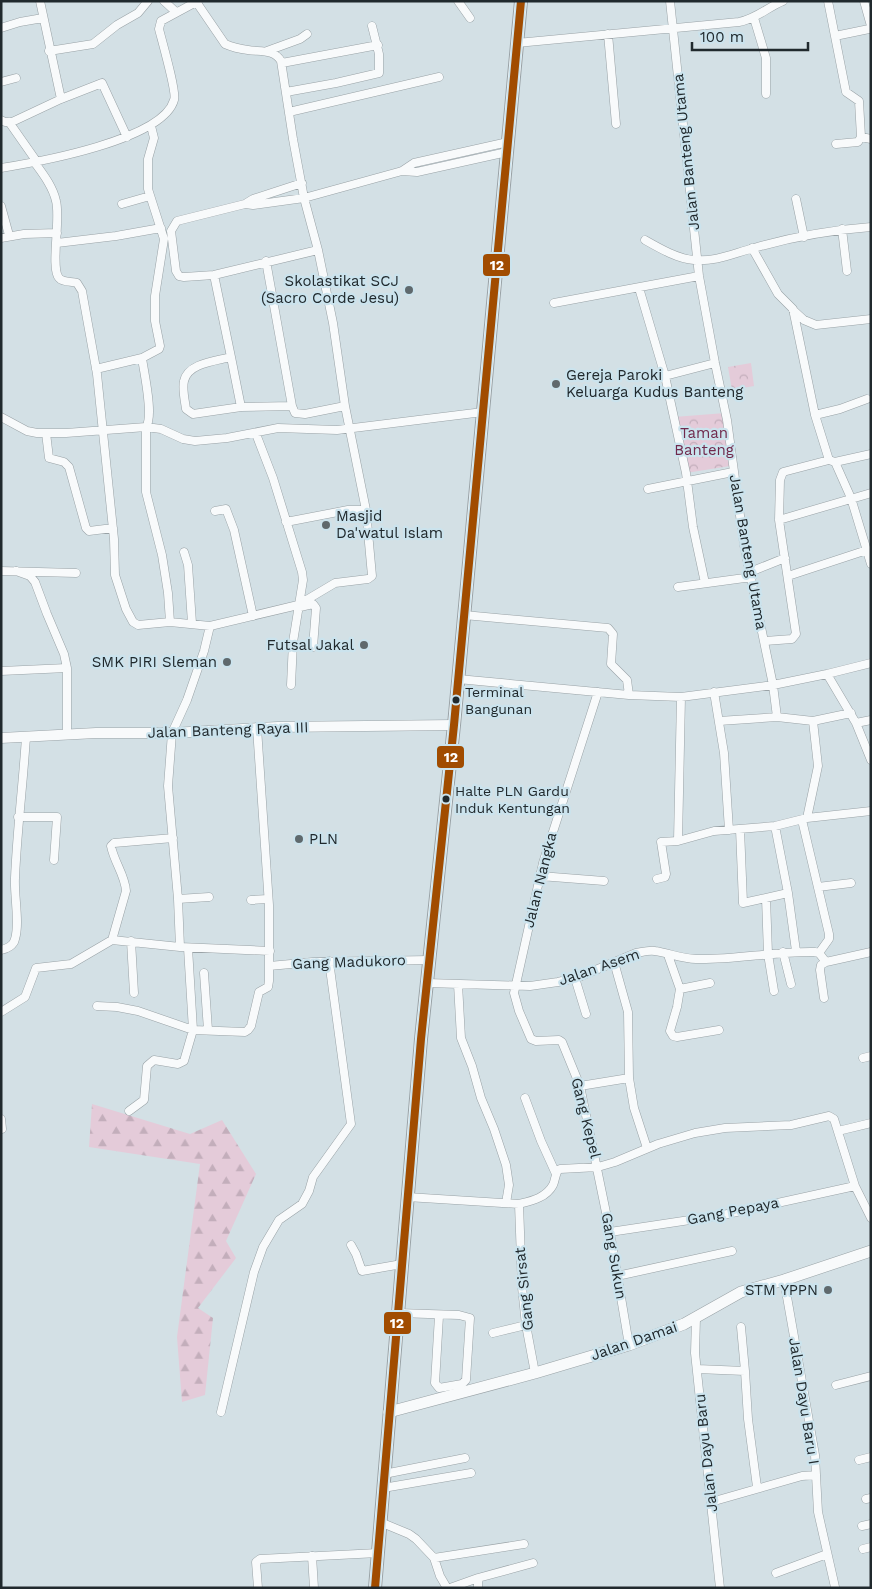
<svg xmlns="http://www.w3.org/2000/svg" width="872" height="1589" viewBox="0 0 872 1589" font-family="'Work Sans',sans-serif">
  <defs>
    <pattern id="forest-firs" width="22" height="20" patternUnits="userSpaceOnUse" patternTransform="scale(1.25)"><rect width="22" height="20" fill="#e4cbd9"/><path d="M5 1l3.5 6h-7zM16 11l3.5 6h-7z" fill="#c3aebb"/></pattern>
    <pattern id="park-crowns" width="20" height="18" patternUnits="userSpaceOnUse" patternTransform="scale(1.25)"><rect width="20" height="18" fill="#e4cbd9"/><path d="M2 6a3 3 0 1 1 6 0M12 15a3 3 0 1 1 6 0" fill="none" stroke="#c3aebb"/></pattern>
  </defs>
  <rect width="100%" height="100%" fill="#d3e0e5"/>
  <path fill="url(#forest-firs)" d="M92,1104L190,1134L222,1120L256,1174L226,1241L236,1258L198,1308L213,1318L205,1395L182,1402L177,1337L200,1164L89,1147Z"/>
  <path fill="url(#park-crowns)" d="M751,363L754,386L732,390L728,367Z
    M725,413L730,466L686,473L674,417Z"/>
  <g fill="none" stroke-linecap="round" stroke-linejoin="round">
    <g stroke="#99a2a6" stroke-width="9">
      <path id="minor" d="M40,1L61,99
        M164,1L176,12
        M458,1L470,18
        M670,1L699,276L715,363L727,420L744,545L773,685L827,674L856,723L871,760
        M828,1L846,92L859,101L861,137L871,139
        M864,1L871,26
        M197,3L225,44C232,47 240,49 248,50C260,52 274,49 281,61L293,139L304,198L318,250L333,323L345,406L366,510L372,576L368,579L335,583L298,605L210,626L204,651L187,700L172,733L168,786L178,899L180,947L270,951
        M754,18L766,58V94
        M1,28L20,22L43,18
        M608,34L616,124
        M835,36L869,29L871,27
        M517,43L739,22C756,19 768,7 783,1
        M49,51L93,44L117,25L138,13L148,1
        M267,51L300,39L307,34
        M282,63L378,45
        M1,82L16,78
        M286,92L336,83L379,73V54L372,26
        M289,112L439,77
        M1,120L5,122H12L61,99L102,83L127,137
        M9,122L37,162
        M836,144L858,142L861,137
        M35,163C43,174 53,187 56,201C61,219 50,268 59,278C63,283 72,281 77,283L82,291L97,374L114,539L115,575L126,609L133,622L138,625L170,622L210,626
        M1,168C38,162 163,140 174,100C177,93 162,41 159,29L161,21L198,1
        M402,171L417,172L507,152
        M302,183L253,199L245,204L177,221L171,231L176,271L179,276L184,277L214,275L318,250
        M796,199L804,237
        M122,204L150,196
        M245,204L253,205L304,198L402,171L414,163L508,142
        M1,206L9,235
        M842,229L847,271
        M1,238L24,234L57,233
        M645,240C659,248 678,259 694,260C716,262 734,253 754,248C792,237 831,230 871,227
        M57,243L116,236L161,228
        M752,248L778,294L793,309L815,415L829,460
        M266,261L292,406
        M214,275L231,357C216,361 188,363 184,381C182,389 185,401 186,409L193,414L241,407L292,406L295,413L305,414L345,406
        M639,288L665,376L686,473L693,527L705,583
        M554,303L699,276
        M793,310L804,320L816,325L871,319
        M231,357L241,407
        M142,358C144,373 154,416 146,427V492L162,555L168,593L170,622
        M96,369L142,358L159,349L160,346L155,321V296L164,239L148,189V159L154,138L151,126
        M665,376L715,363
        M815,415L840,409L867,399
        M1,417L27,431L37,433H66L146,427L161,429L183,439L195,441L227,438L278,428L337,430L483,412
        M46,433L49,458L64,462L69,467L86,528L89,531L113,528
        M256,434L273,478L302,572L303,580L293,642L291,685
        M835,462L871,454
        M648,489L733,472
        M215,511L226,509L234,530L253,616
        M779,520L871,493
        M286,522L348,510H366
        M184,552L188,565L192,623
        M1,571L76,573
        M16,571L30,576L35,582L47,614L64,654L67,668V735
        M750,572L785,558
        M788,576L867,550
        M678,587L752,577
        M300,607L313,604L316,608L313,647
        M464,615L608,628L613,634L611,664L627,680L629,695
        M765,641L792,639L796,634L779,520L780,480L783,472L829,460L835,462L851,498L871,564
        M1,671L67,668
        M827,674L871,663
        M458,679L629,695L681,697L773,685L777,717L813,721
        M598,692L543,863L514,993L519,1011L531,1039L536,1041L559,1040L562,1042L580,1086L610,1232L629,1345
        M714,692L724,753L729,830
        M719,721L777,717
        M856,723L871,720
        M18,817H57L54,860
        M807,818L818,766L813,721L851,713
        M802,820L829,934V939L819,953
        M775,826L788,893L796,951
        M740,829L743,903L788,893
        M678,841L681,697
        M540,876L604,881
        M657,879L665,877L666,874L661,842L678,841L714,831L775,826L807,818L871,811
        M818,887L851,883
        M766,898L768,954L774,991
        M178,899L209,897
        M251,900L268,899
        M112,940L180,947
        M131,941L134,993
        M1,950C7,949 14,945 15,939C20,923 14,896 15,878C17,831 23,784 26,737
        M783,952L791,984
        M668,955L680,989L677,1007L670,1031L673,1036L677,1037L719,1030
        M614,962L628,1012L629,1078L634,1108L647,1148
        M269,966L313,962L429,960
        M204,973L208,1030
        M575,978L586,1014
        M427,983L530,986L558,982L579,977L636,953C642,952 649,950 655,951C669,953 682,959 696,959C736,960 775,951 815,952L819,953L826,962
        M458,984L461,1038L472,1066L481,1098L494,1129L506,1165L509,1185L506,1203
        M680,989L710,983
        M824,998L820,970L821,965L826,962L871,952
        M97,1006L117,1007L138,1011L193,1030L245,1032L248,1030L251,1026L259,992L268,987L269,981V905L257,728
        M1,1012L25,997L36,968L71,964L112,940L126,891C125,875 114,862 111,846L114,843L173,838
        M863,1058L871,1056
        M580,1086L629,1078
        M525,1098L541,1141L556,1174
        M129,1111L144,1100L147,1066L154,1060L178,1064L184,1061L193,1030L188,948
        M1,1119L2,1129
        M838,1131L871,1123
        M407,1197L519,1204C531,1201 546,1198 553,1185C555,1181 555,1175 558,1170L560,1169L598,1167L615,1162L658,1144L695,1133L725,1128L791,1125L829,1116L834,1119L855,1186L871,1218
        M519,1204L522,1287L526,1325L535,1373
        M610,1232L723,1215L855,1186
        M351,1245L356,1254L362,1271L402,1264
        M617,1276L732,1251
        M398,1313L459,1315L470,1318L466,1380L462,1384L439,1388L435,1383L439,1316
        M696,1318L695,1353L720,1588
        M741,1327L745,1371
        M493,1333L526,1325
        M697,1369L745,1371L748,1419L757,1487
        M836,1385L871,1376
        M221,1412L254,1272L263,1247L279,1220L302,1204L309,1191L313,1177L351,1124L329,961
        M859,1460L871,1457
        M384,1474L465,1458
        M816,1475L818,1512L835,1587
        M383,1488L471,1473
        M866,1499L871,1498
        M711,1502L802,1476L816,1475L815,1455L784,1280
        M380,1522L409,1534L416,1539L434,1558L440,1576L447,1588
        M862,1526L871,1524
        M863,1549L871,1547
        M312,1556L314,1588
        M434,1558L524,1544
        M776,1573L827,1554
        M478,1578L533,1563
        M258,1588L256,1562L260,1559L378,1553
        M450,1588L478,1578V1588"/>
    </g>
    <g stroke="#99a2a6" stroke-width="11">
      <path id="tertiary" d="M1,738L96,733H172L278,727L454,725"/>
    </g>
    <g stroke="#99a2a6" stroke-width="12">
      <path id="secondary" d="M389,1412L535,1373L629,1345L684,1324L741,1292L784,1280L871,1251"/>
    </g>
    <g stroke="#99a2a6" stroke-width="14">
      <path id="primary" d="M375,1588L421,1039L454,725L521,1"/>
    </g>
    <use href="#minor" stroke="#f8fafb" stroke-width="8"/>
    <use href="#tertiary" stroke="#f8fafb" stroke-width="10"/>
    <use href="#secondary" stroke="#f8fafb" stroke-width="11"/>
    <use href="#primary" stroke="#f8fafb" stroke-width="12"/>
    <g stroke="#cbe3ed" stroke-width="11">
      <path id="bus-1" d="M375,1588L421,1039L454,725L521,1"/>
    </g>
    <use href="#bus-1" stroke="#a14c00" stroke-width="8"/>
  </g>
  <g fill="#5f696d" stroke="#cbe3ed" stroke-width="2">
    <circle cx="409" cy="290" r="5"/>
    <circle cx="556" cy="384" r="5"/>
    <circle cx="326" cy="525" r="5"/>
    <circle cx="364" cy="645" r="5"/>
    <circle cx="227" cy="662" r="5"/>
    <circle cx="299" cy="839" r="5"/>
    <circle cx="828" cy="1290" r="5"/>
  </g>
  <g fill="#20292d" stroke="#cbe3ed" stroke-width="2">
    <circle cx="456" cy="700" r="4.5"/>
    <circle cx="446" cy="799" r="4.5"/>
  </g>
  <g text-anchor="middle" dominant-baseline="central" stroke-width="4.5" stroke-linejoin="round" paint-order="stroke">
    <g font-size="14" fill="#20292d" stroke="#cbe3ed" text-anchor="start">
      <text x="465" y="692">Terminal<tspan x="465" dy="17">Bangunan</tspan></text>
      <text x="455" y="791">Halte PLN Gardu<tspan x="455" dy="17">Induk Kentungan</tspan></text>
    </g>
    <g font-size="15" fill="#20292d" stroke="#cbe3ed">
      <text transform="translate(686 152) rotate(-96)">Jalan Banteng Utama</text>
      <text transform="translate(748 552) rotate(80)">Jalan Banteng Utama</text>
      <text transform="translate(228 730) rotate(-2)">Jalan Banteng Raya III</text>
      <text transform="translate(540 880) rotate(-76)">Jalan Nangka</text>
      <text transform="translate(349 962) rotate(-2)">Gang Madukoro</text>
      <text transform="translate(599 967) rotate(-19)">Jalan Asem</text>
      <text transform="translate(586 1118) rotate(76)">Gang Kepel</text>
      <text transform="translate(733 1211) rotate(-11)">Gang Pepaya</text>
      <text transform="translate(614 1256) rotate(80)">Gang Sukun</text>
      <text transform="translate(524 1289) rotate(-96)">Gang Sirsat</text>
      <text transform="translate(634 1341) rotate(-19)">Jalan Damai</text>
      <text transform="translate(804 1401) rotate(81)">Jalan Dayu Baru I</text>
      <text transform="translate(706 1453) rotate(-96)">Jalan Dayu Baru</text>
    </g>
    <g font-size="15" fill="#20292d" stroke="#cbe3ed" text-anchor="end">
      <text x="399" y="281">Skolastikat SCJ<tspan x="399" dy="17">(Sacro Corde Jesu)</tspan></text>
      <text x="566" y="375" text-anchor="start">Gereja Paroki<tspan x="566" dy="17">Keluarga Kudus Banteng</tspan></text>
      <text x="336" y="516" text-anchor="start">Masjid<tspan x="336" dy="17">Da'watul Islam</tspan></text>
      <text x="354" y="645">Futsal Jakal</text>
      <text x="217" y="662">SMK PIRI Sleman</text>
      <text x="309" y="839" text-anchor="start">PLN</text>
      <text x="818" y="1290">STM YPPN</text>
    </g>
    <g font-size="15" fill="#70294c" stroke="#cbe3ed">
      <text x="704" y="433">Taman<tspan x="704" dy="17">Banteng</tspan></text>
    </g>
  </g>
  <g stroke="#cbe3ed" stroke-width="2">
    <rect x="482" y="253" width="29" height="24" rx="5" fill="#a14c00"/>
    <rect x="436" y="745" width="29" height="24" rx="5" fill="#a14c00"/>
    <rect x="383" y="1311" width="29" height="24" rx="5" fill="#a14c00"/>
  </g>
  <g font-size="14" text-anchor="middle" font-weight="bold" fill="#fff">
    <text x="497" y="270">12</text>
    <text x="451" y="762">12</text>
    <text x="397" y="1328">12</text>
  </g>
  <rect width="872" height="1589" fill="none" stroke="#20292d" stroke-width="5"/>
  <path d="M692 42v8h116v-8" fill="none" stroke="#20292d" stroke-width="2.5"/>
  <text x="700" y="42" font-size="15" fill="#20292d" stroke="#cbe3ed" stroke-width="4" paint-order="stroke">100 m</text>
</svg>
